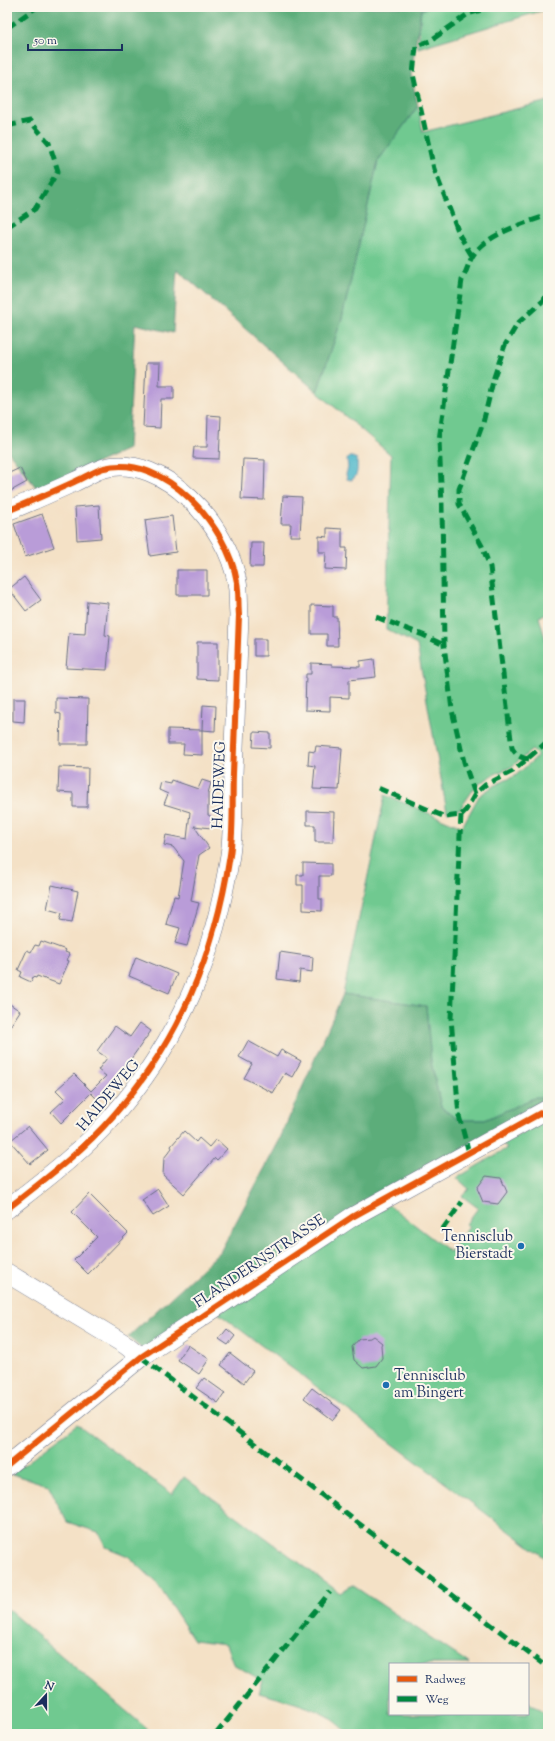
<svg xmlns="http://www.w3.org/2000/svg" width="555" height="1741" viewBox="0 0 555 1741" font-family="'Sorts Mill Goudy',serif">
  <rect width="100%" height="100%" fill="#fbf7ec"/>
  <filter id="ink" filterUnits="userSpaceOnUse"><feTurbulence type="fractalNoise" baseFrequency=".025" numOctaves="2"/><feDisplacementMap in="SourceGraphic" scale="8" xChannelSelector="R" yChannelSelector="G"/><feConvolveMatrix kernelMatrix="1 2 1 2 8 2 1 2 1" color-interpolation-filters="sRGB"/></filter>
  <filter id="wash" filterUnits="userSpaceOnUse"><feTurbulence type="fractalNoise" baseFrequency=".012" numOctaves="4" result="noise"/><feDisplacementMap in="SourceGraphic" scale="16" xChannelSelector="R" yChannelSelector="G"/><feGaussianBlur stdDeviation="0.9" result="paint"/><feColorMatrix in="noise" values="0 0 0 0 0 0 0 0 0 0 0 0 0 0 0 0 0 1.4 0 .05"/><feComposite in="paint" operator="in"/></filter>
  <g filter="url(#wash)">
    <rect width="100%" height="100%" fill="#f4e1c6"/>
    <path fill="#6fc990" stroke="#457c77" d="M430,7H548V9L418,48L421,10Z
      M548,101V611L539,617L548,648V1098L536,1097L485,1120H458L441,1107L431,1062L426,1006L343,994L385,795L462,827L479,796L495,785L515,776L538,756L532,750L511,767L493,775L475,787L460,809L447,812L417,645L386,629L391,455L317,392L342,318L378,161L418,106L423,132Z
      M548,1119V1560L218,1313L389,1205L450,1252L469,1227L466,1224L478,1208L462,1196L469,1189L457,1178L507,1148L502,1144Z
      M77,1424L172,1494L184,1477L340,1593L352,1585L470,1664H390V1714H528V1702L548,1716V1734H348C330,1709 287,1701 259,1693L263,1681L233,1664L226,1644L194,1640L156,1582L128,1556L106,1547L98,1532L67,1522L48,1485L12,1474Z
      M7,1609L153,1734H7Z"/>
    <path fill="#5bad7a" stroke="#3b6e6c" d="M7,7H430L421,10L411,74L418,106L378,161L342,318L317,392L177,269L173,333L135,324L128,449L38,490L7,450Z
      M343,994L426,1006L431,1062L441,1107L458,1120H485L536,1097L548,1098V1102L142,1349L128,1337L220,1252L278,1143Z"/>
    <path fill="#4db7ca" stroke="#347394" d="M349,457H352L357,459C357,467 359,477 351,480L347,479L346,474L348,468L347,460Z"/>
    <g id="blocks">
      <path fill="#b99cd8" d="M146,363H160L159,386H174V399H161L160,428L143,427Z
        M208,415L221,416L219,459L193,458L194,447H207Z
        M243,459L265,460L264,500L241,499Z
        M20,468L27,482L7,493V474Z
        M283,496L302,497L300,536H290L291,524H281Z
        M99,505L101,538L77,540L75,507Z
        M42,514L54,547L25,557L14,524Z
        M172,516L176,552L150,556L145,520Z
        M327,528L342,529V548H347L346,570L325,569L326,552H319V536L327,537Z
        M251,543H264L263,567H250Z
        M177,570H207V595H177Z
        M24,577L41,600L26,611L9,589Z
        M87,601L108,603L105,635L110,636L107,670L66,668L69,633L85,634Z
        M311,605L333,606V617H337L338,646H327V634H311Z
        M254,639H266V656H254Z
        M197,642H218V680L197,679Z
        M374,659L376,677L349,680V698L330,697V711L305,710L306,674H311V663L332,664V666L360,667V661Z
        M56,698L88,699L87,744H60L61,714L56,713Z
        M13,699H25L24,722L13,721Z
        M203,705L216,706L215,731L202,730V755L183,754L184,744H168V729L202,730Z
        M254,732L270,733V748L253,747Z
        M316,746L342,748L339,790L313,789L315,766L308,765L309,751L315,752Z
        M59,767L88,768L87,807H73V793L58,792Z
        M172,780L198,789L202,780L211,783L208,793V815L212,817L211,828L194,826L209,848L199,855L191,901L199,903L187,946L175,943L180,928L166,924L174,896L178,897L184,861L173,847L164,845L166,835L187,839L190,812L164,804L168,794L159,790L161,782L171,784Z
        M307,811L334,812L333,842H315V825H307Z
        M303,863L331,864V876H319V899H322V911L303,910V885H297V875H303Z
        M52,885L78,891L72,922L60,920L62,913L47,909Z
        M41,941L66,950L65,952L70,954L67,960L69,961L59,984L37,976L36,978L33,977L31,982L20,977L22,972L18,970L27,950L31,952L35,945L39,946Z
        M280,952L313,957L312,972L300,970L299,982L277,979Z
        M136,957L177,974L169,993L129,976Z
        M7,1002L20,1011L7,1031Z
        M140,1023L151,1031L107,1092L98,1100L91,1093L61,1123L51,1112L65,1099L56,1090L74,1074L91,1091L106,1076L98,1070L107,1058L97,1051L115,1026L130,1037Z
        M248,1041L277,1057L281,1050L301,1061L292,1077L285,1073L273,1093L244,1078L252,1064L239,1057Z
        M28,1126L48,1150L30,1164L10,1141Z
        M184,1131L196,1142L199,1138L209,1147L216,1139L227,1149L217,1160L215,1158L184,1194L163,1175L164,1158L172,1148L171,1146Z
        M486,1176L501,1178L507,1192L498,1204L483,1202L477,1188Z
        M158,1189L169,1206L153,1216L142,1200Z
        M89,1194L128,1233L88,1274L74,1260L97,1237L72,1212Z
        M227,1329L235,1336L228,1345L219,1339Z
        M373,1336L382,1343L381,1345L382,1358L376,1366L363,1368L354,1360L352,1347L359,1339L370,1338Z
        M188,1345L209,1359L199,1374L178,1360Z
        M230,1353L253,1371L244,1383L221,1365Z
        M204,1378L225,1393L218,1403L196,1388Z
        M312,1388L341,1410L333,1420L304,1398Z"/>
    </g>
  </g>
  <g filter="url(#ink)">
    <use href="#blocks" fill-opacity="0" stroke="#676d82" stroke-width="1"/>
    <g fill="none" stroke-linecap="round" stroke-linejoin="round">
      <g stroke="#676d82" stroke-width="20">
        <path id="minor" d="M7,511C30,502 52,492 74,482C83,478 94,471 104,468C165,453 228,527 237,582C239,592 238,604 239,615C237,668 235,721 233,774C232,800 234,828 230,855C215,954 180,1040 113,1116C82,1152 44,1180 7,1209
          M7,1273L126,1345L141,1357
          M7,1466L141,1357L352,1217L548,1109"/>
      </g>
      <use href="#minor" stroke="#fff" stroke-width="19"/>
      <path stroke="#00873e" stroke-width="5" stroke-dasharray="10 5" stroke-linecap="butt" d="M7,28L37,7
        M7,126L30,121L49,143L58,171L35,209L7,227
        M472,256L460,236L434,169L413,74L416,46L430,41L468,14L491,7
        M376,617L423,635L444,645
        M529,759C520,758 516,755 512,748L490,567L482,546L459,504V489L483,423L494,377L505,345L518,323L544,300L548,290
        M378,788L445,817L461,815L466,810L475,794L485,785L513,771L548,741
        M475,794L464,762L452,710L444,645L442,505L439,440L462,280C466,273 468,264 472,257C484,235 525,223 548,215
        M461,815L451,1018L459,1116L469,1153
        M442,1230L462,1202
        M141,1357L548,1668
        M216,1734L330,1592"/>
      <g stroke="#fbf7ec" stroke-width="8">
        <path id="cycleway" d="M7,511C30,502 52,492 74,482C83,478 94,471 104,468C165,453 228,527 237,582C239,592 238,604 239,615C237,668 235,721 233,774C232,800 234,828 230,855C215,954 180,1040 113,1116C82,1152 44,1180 7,1209
          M7,1466L141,1357L352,1217L548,1109"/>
      </g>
      <use href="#cycleway" stroke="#e8590c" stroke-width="6"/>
    </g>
  </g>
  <g fill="#1f6fb2" stroke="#fbf7ec" stroke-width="1.5">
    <circle cx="521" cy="1246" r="4"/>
    <circle cx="386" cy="1385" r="4"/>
  </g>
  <g text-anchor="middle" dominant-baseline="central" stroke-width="4" stroke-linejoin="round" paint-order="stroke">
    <g font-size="15" fill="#1b2f5e" stroke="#fbf7ec">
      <text transform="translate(220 785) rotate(-88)">HAIDEWEG</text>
      <text transform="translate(109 1096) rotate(-50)">HAIDEWEG</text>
      <text transform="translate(260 1262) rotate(-34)">FLANDERNSTRASSE</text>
    </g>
    <g font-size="15" fill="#1b2f5e" stroke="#fbf7ec" text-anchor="end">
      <text x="513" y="1237">Tennisclub<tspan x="513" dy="17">Bierstadt</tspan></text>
      <text x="394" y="1376" text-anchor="start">Tennisclub<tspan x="394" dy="17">am Bingert</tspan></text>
    </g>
  </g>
  <rect width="555" height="1741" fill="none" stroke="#fbf7ec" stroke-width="24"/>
  <rect x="389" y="1663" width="140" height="52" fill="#fbf7ec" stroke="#a1a7b3"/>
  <rect x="397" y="1676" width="20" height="6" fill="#e8590c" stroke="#a1a7b3"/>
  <text x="425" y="1683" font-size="12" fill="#1b2f5e">Radweg</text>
  <rect x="397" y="1696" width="20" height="6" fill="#00873e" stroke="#a1a7b3"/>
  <text x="425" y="1703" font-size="12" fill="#1b2f5e">Weg</text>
  <g transform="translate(46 1695) rotate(21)" stroke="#fbf7ec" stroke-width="3" paint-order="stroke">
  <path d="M0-3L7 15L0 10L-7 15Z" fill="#1b2f5e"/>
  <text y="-6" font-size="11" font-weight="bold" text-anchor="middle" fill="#1b2f5e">N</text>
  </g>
  <path d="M28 44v6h94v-6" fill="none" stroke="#1b2f5e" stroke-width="2"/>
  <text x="34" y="44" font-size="12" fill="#1b2f5e" stroke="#fbf7ec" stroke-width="3" paint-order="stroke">50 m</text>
</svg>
